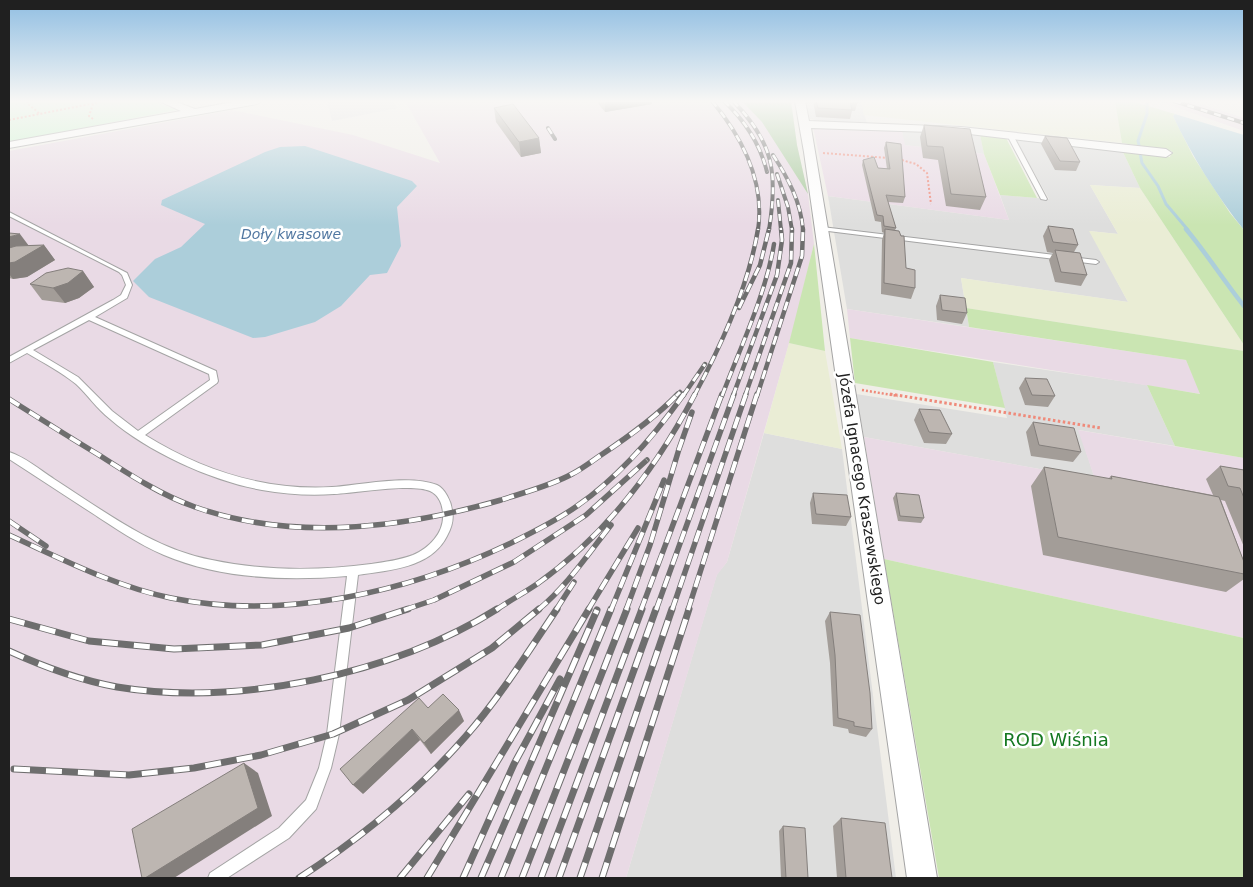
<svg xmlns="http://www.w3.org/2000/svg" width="1253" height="887" viewBox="0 0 1253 887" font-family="'DejaVu Sans',sans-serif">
  <rect width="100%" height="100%" fill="#f0eee8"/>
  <path fill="#dededd" d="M805,101H861L867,124L835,123L810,119Z
    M902,131L980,135L984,154L904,145Z
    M1015,138L1122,150L1140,188L1090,185L1118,234L1090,231L1128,302L961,278L969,327L847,309L828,196L1009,220L1000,195L1049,199Z
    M993,362L1147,385L1175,446L1079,430L1095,479L864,437L856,394L1007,418Z
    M764,433L842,449L896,878H626L717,574L727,562Z"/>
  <path fill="#e9dae5" d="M405,101H791L797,145L808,194L814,244L796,319L727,562L717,575L626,878H9V151L232,110L353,135L440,163Z
    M1158,101H1191L1244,118V131Z
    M813,127L840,130L902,131L905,145L984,154L1009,220L828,196Z
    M847,309L1186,360L1201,394L850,338Z
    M1078,430L1244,458V638L884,559L864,437L1095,479Z"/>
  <path fill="#eaedd5" d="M861,101H1115L1122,143L864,115Z
    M1090,185L1140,188L1244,345V351L966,308L961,278L1128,302L1089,231L1118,234Z
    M789,343L825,351L842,449L764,433Z"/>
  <path fill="#cae5b2" d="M1115,101H1131L1175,114L1173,116L1193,156L1230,213L1244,230V345L1140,188L1122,150L1170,157L1172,151L1122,143Z
    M980,135L1006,138L1037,198L1000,195L984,154Z
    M814,244L825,351L789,343Z
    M966,308L1244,351V458L1175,446L1147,385L1200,394L1186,360L969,327Z
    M850,338L993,362L1005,408L855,383Z
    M884,559L1244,638V878H939Z"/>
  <path fill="#abcca0" d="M742,101H791L797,145L808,194L762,122Z"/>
  <path fill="#c9f5ce" d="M9,101H153L177,110L9,142Z"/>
  <path fill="#e0e0e0" d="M327,101H393L398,108L332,121Z"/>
  <path fill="#acceda" d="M1175,114L1244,135V230C1216,195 1192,156 1173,116Z
    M305,146L412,181L417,186L397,207L401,246L387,273L370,275L341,306L315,322L265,337L253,338L149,297L133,281L155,259L181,247L205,224L161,205L162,200L265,152L280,147Z"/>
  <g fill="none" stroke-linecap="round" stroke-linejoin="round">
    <path stroke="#acceda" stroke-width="3" d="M1139,145L1138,141L1147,114V102
      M1140,153L1142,163L1158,186L1166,204L1188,230"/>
    <path stroke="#acceda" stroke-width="4.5" d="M1186,229C1207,254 1224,281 1244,306"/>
    <g stroke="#a4a4a4" stroke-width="2">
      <path id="lane" d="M1008,134L1013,135L1047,199L1046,200L1041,199L1007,135Z
        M9,212L127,273L132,285L127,298L95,317L216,371L218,381L217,383L145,435C201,470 265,491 332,487C361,485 409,474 437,485C445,489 451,501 452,510C454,519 452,527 447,536C431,568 390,570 358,575L339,734L331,768L316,809L289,838L227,878H208L210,873L279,828L306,800L319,768L327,734L347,576C288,581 220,579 164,555C138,544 115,528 92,513C64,495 37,477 9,459V452C25,457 40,470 54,479C104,511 153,549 212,560C264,571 319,571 371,564C385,562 400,560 413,555C429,548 444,533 443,515C443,505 439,495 430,491C412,483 356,493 334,494C310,496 285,494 262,490C212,481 148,452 110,419C97,409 88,395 76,384C61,372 44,363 27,353L9,363V357L113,300L121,295L126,285L122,275L119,272L9,216ZM89,320L209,374L210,380L138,431L112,411L78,377L33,350Z
        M822,227L1096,260L1099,262L1096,264L820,230V228Z"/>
    </g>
    <g stroke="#a4a4a4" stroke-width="2">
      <path id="street" d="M159,101H174L195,109L238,101H262L257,104L9,148V142L181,111Z
        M795,101H805L809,121L961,127L1166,149L1172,153L1166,157L961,133L811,128L937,878H907L804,152Z"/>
    </g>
    <path stroke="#ef8a7a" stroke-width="2" stroke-dasharray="2 2" stroke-linecap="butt" d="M28,101L27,103L40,114
      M93,119L89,116L94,101
      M9,120L105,101
      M823,153L889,158
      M898,159L916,164L927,173L931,204"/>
    <path stroke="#ef8a7a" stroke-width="2.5" stroke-dasharray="2 2" stroke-linecap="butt" d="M862,390L898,396"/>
    <path stroke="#ef8a7a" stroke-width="3" stroke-dasharray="2.5 2.5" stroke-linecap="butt" d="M890,394L1101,428"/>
    <use href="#lane" fill="#fff" fill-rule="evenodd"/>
    <use href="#street" fill="#fff" fill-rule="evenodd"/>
    <g stroke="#6e6e6e" stroke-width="4">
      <path id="rail-far3" d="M712,101C742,137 765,182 758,230
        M724,101C745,121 760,143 767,172
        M733,101C774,143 778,173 769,230
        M1174,101L1244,123
        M548,128L555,139
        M773,155C788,178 801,202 803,230
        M777,174L788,207L792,230
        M778,200L781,230"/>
    </g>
    <g stroke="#6e6e6e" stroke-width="4.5">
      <path id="rail-far2" d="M739,308L760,265L769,229
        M676,396L680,392
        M683,396L705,364
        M694,396C721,346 749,285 758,229
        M722,396C740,348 766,294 774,244
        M733,396L777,275L782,240L781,229
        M745,396L791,263L792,229
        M757,396L802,256L803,229"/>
    </g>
    <g stroke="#6e6e6e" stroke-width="5.5">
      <path id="rail-far1" d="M9,399C39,418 69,437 99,455C130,475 161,495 195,507C294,542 404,528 501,500C525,492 550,486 572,474C582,469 591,462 601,455C628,437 655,418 678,394
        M9,521L46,546
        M9,535C62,559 114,586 171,598C284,621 409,592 511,543C533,532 556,521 577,506C619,477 654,436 684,394
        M404,610L434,600L514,562L586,515L647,460
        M496,610C509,601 524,593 537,584C605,536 657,467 695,394
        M538,610C567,586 588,554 611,525
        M556,610L574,582
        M588,610L638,528
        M611,610L664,480
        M626,610L650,545L679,449L692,412
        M641,610L722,394
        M656,610L734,394
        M672,610L746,394
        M688,610L757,394"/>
    </g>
    <g stroke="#6e6e6e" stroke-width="7">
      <path id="rail" d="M9,619L89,641L174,649L262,645L349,628L408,609
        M9,651C44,667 79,680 117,687C237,707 395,674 497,609
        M14,769L129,775L194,768L261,755L333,734L408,700L492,648L539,609
        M299,878C361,838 418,791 466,736C500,697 528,652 557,609
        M400,878L469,794
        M427,878L589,609
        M463,878L514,764L560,679
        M481,878L597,610
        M501,878L611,609
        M522,878L627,609
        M541,878L642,609
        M559,878L656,609
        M580,878L672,609
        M602,878L689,609"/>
    </g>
    <use href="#rail-far3" stroke="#fff" stroke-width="2.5" stroke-dasharray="7" stroke-linecap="butt"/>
    <use href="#rail-far2" stroke="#fff" stroke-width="3" stroke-dasharray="9" stroke-linecap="butt"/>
    <use href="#rail-far1" stroke="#fff" stroke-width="4" stroke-dasharray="12" stroke-linecap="butt"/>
    <use href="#rail" stroke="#fff" stroke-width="5" stroke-dasharray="16" stroke-linecap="butt"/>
  </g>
  <path fill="#a39d98" d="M596,101H652V104L605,112Z
    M813,101H858L855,111H852L850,119L816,117Z
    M494,108L539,138L541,153L521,157L496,122Z
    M924,125L986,197L980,210L946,206L938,160L923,158L920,137Z
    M1045,136L1080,162L1076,171L1055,170L1041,144Z
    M886,142L905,197L903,203L888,202L896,228L895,230L906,268L915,288L911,299L881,294L882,240L884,233L882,232L881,222L875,221L862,165L863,160L878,168L887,169L884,148Z
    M1048,226L1078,245L1074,252L1087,275L1081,286L1055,282L1049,260L1053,253L1047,252L1043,236Z
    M9,233L28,245H44L55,260L27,277L13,279L9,278Z
    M83,271L94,287L79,298L65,303L42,300L30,284Z
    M940,295L967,313L962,324L937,320L936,306Z
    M1025,378L1055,396L1048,407L1025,405L1019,388Z
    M919,409L952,434L946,444L924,443L914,420Z
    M1033,422L1081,452L1073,462L1031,456L1026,432Z
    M1220,466L1244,470V547L1225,501L1221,500L1244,562V579L1226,592L1043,555L1031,486L1044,467L1108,479L1111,476L1213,495L1206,479Z
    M813,493L851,517L846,526L812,524L810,503Z
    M896,493L924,518L921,523L898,521L893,498Z
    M830,612L872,729L866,737L849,733L848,729L833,726L830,663L825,621Z
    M428,708L464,721L431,754L420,740L363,794Z
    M841,818L892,878H837L833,826Z
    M783,826L808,878H781L779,831Z"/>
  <path fill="#847f7c" d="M605,101H652V104L605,112Z
    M539,138L541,153L521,157L519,142Z
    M20,234L32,250L9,255V237Z
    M44,245L55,260L27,277L13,279L9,274V263Z
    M83,271L94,287L79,298L65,303L53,288Z
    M459,710L464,721L431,754L424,743Z
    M412,729L420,740L363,794L353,785Z
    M244,763L258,773L272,816L174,878H145Z"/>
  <path fill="#bdb6b1" stroke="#847f7c" d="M816,101H858V102L850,101L852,110L818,108Z
    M513,104L539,138L519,142L494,108Z
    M924,125L970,129L986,197L951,194L943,147L927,146Z
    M1045,136L1067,138L1080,162L1060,161Z
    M886,142L901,144L905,197L886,195L896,228L884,226L883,216L877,215L863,160L874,157L878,168L890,169Z
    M1048,226L1073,229L1078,245L1053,242Z
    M885,229L899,231L901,236H904L906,268L915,270V288L884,283Z
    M9,233L20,234L9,237Z
    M44,245L15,262L9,263V248L16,246Z
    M1055,250L1080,253L1087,275L1061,272Z
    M68,268L83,271L68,283L53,288L30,284L46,273Z
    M940,295L965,298L967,313L942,310Z
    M1025,378L1047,379L1055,396L1032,395Z
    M919,409L940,410L952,434L929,432Z
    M1033,422L1074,428L1081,452L1039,445Z
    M1220,466L1244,470V498L1240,488L1228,486Z
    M1044,467L1112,479L1111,476L1219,497L1244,562V574L1058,537Z
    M813,493L847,495L851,517L816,514Z
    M896,493L919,495L924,518L900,516Z
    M830,612L860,615L870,693L872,729L854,726V722L838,718L835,655Z
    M443,694L459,710L424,743L412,729L353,785L340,769L419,698L428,708Z
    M244,763L258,808L145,878H142L132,829Z
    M841,818L885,823L892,878H846Z
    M783,826L805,828L808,878H786Z"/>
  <linearGradient id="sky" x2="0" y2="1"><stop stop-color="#90bee2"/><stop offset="0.45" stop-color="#f8f7f5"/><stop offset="1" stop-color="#f8f7f5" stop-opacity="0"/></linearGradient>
  <rect width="1253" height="225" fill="url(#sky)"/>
  <g text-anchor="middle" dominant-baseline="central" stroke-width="5" stroke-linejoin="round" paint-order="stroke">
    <g font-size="14" font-style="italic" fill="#5177a1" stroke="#fff">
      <text x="291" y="234">Doły kwasowe</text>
    </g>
    <g font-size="15" fill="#202020" stroke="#fff">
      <text transform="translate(862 489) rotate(81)">Józefa Ignacego Kraszewskiego</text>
    </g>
    <g font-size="18" fill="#157821" stroke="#fff">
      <text x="1056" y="739">ROD Wiśnia</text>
    </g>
  </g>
  <rect width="1253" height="887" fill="none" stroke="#202020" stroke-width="20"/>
</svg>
